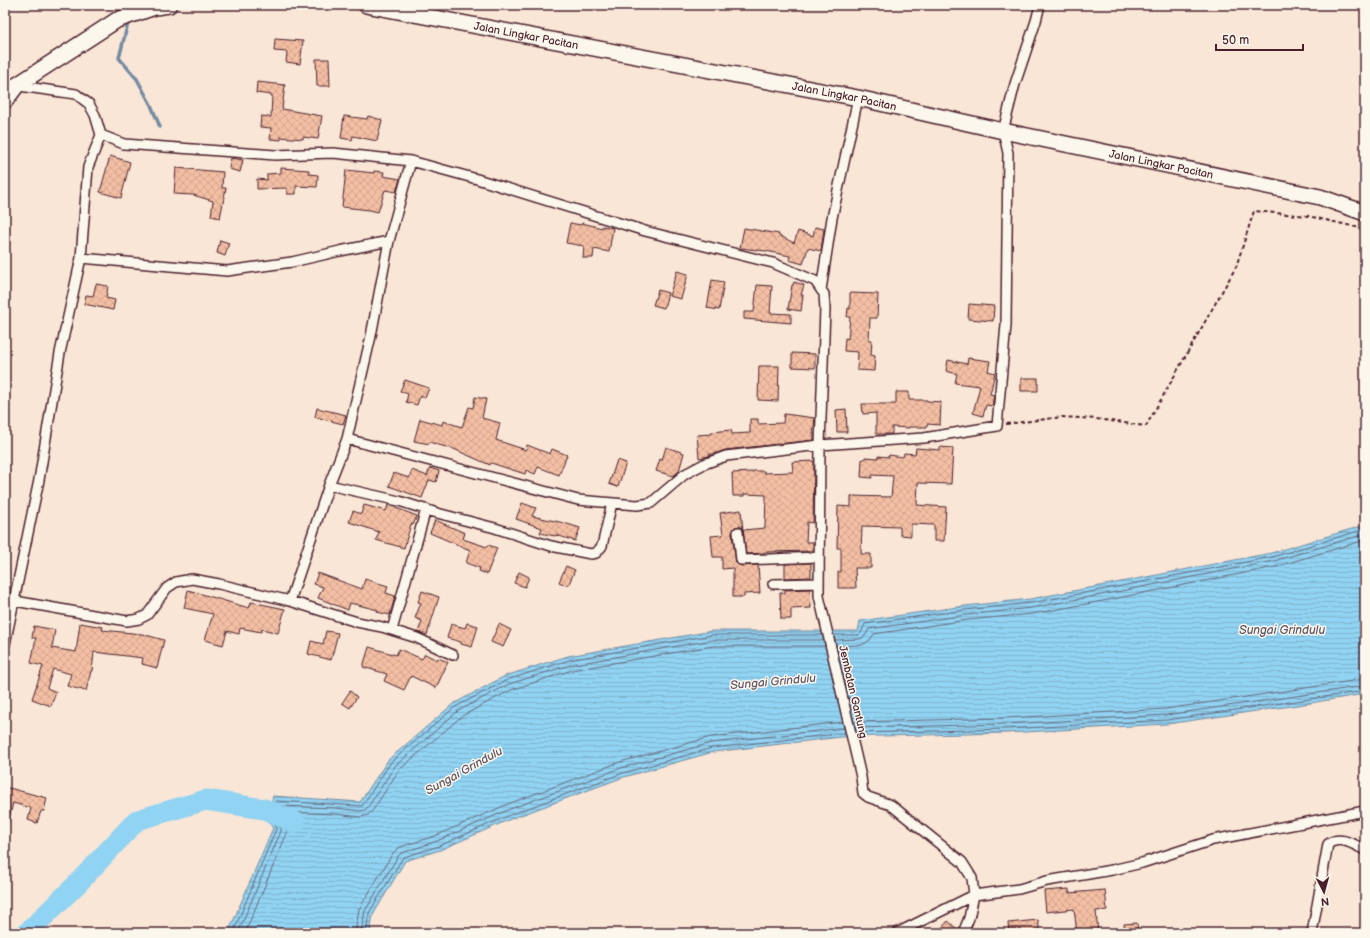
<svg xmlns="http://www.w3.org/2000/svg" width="1370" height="938" viewBox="0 0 1370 938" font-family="'Balsamiq Sans',sans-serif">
  <defs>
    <pattern id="water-rules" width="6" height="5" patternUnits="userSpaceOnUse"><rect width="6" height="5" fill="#91d3f2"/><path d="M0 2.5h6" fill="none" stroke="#7fb5d0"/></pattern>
    <pattern id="building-cross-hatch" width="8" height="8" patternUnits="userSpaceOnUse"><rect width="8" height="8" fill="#f3bfa4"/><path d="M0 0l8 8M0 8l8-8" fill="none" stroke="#d2a48d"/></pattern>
  </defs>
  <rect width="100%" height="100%" fill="#f9e6d6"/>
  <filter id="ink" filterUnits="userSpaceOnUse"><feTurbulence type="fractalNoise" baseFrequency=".025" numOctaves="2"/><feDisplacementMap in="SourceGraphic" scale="8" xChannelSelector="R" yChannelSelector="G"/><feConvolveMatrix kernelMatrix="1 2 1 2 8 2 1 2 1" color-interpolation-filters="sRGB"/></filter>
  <g filter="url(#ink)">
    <path fill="url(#water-rules)" stroke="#758ba2" d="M1365,525V694L1298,705L1167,724L1007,733L841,737L713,752L624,777L513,818L440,850L405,861L373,915L370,933H228L273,828L266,819L273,796L360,802L388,760L453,704L505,676L568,656L712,631H858L860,621L965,606L1030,599L1105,585L1271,553Z"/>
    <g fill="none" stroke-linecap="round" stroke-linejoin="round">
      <path stroke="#66677b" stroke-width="1" d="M834,635H859L861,633L865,624L965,610L1031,603L1106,589L1272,557L1365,529
        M835,640L860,639L865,636L869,629L966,615L1031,608L1106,594L1274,561L1365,534
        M836,646L862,645L869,641L874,634L967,620L1032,614L1108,600L1275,567L1365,540
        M854,722L1007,718L1166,709L1365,679
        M855,728L1007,724L1166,715L1365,686
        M856,733L1007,729L1167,720L1365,691
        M233,933L276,829V826L270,817L276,801L362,806L391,762L455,707L507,680L569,660L712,635H822
        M238,933L281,831V824L276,817L280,806L336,808L360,811L365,810L368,807L395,766L458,711L509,684L570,665L712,640H824
        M245,933L287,833V824L283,816L284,812L335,814L361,817L368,815L373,810L399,770L462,716L511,690L572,670L713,646H825
        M355,933L359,909L393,853L400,847L435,836L508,804L620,762L711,737L843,722
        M361,933L365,911L398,856L402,853L437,841L510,809L621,768L711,743L844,728
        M366,933L369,913L402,859L404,857L439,846L512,814L623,773L712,748L845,733"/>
      <path stroke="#758ba2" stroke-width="3.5" d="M129,19L119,58L137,79L151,105L160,127"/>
      <path stroke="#91d3f2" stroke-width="21" d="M27,933L78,883L137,820L206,800L264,809L295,822"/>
    </g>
    <path fill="url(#building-cross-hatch)" stroke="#4a1f2b" d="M275,39L303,41L300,64L286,62L287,52L274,51Z
      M316,59H329L330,86H317Z
      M257,82L285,85L282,109L322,116L318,139L303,137V139L281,137V140L270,139L271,128L260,127L261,116L271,117L272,95L256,93Z
      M344,116L367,119L368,116L382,120L377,141L353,136L352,140L341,138Z
      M110,156L130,162L121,198L100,192Z
      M231,158L243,160L240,172L229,169Z
      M176,168L223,172L222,188H226L220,218L211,216L213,201L193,195L174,194Z
      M281,168L309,170V174L318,175L317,187L296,186V194H287V188L257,189V179L267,180V174L281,173Z
      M346,170L374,173V171L384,172L383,176L400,179L396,192L385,190L378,212L370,210L342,207Z
      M570,223L581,225L582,223L602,228V226L613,228L609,252L594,249L593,258H583L584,246L566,243Z
      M815,227L824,229L821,251L808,248L803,264L789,260L790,256L766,251L740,248L744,228L779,234L778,235L794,243L798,231L813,236Z
      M220,240L229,243L225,256L217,253Z
      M677,271L688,274L681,299L669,296Z
      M712,280L724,282L719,310L707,308Z
      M794,282L804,285L801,295H803L801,311L788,309L792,285H793Z
      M96,284L108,286L106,298L115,300L113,310L84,304L86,295L93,296Z
      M757,285L772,286L770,313L791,314V323L744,319V312H754Z
      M658,290L668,293L664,308L653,305Z
      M850,293L878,294L877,318H870L869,340H872L871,355L875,356L874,371L857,370L858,352L844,351L845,338L848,339L850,317H847L848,308L850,309Z
      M969,304L994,306L993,321L968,319Z
      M792,353L815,354V368L792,367Z
      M968,358L990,361L988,371L995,373L990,394L994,395L992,406L986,405L983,416L973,413L980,386L955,383L957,374L946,371L948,360L967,364Z
      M759,366H779L778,401L758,400Z
      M1021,378H1038V391H1021Z
      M405,380L429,388L425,398L420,396L417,405L406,402L408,394L400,391Z
      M896,392H909V400H927V401L941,402L940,425L927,424V427H909V428L892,427V434H876V413L863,414L862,404H896Z
      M475,397L486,399L482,418L500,423L496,440L526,450L527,445L550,454L552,449L567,455L559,475L538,467L535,474L526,470L525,474L491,463L490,465L449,447V448L429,442V444L414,441L420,419L442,425L443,421L462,427L469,407L473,408Z
      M317,408L346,415L343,424L315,417Z
      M846,409L847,432H837L836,410Z
      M784,414L815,418L813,434H814V440L725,450L714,454H709V456L699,458L697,435L712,434V432L731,430L732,434L750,433V419H758V424L783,423Z
      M666,447L684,453L679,471L673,476L656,471L660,459L662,460Z
      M940,447L953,448L951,484L918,483L917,505L946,507L944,541H934V525L911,524V536L900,535V527L862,526L861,554H871V568H855L856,588H838V572H841V548H837L838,506L851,507V496L891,497L893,476L872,475V478L861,477L862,459H865V457L878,458V456L889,457V455L903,457L904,453L915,454L916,448L940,450Z
      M617,460L626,463L618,487L609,484Z
      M814,461L813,523L807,522L806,542H813V551L764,552V553L746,554L743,529L740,526L735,527L732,533L736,563L741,566L758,565L760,593L744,594V597H733V568L722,569V557H713L711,536L723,535L720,513L741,510L743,530L765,528L766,495L744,494V496H733L732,473L753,472V471H764V473L793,472L792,462Z
      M430,468L439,471L436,482L429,480L422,498L389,486L394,473L409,478L412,470L427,476Z
      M522,503L536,508L532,516L564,523L580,528L575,541L556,535L555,536L540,533L542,528L516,519Z
      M364,505L386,511L388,505L417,516L413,525L411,524L404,548L376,540L379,532L349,522L353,511L361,514Z
      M435,520L465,533L463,539L487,547L488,545L497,548L487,574L479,571L480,568L466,563L470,550L430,533Z
      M811,563V577L785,578V564Z
      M566,566L575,570L568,586L559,582Z
      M519,572L529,577L525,587L514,583Z
      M318,573L362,589L365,579L388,586L386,593L395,596L390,615L377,612L378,610L350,603L348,610L318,598L323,587L314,584Z
      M810,589L811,608L791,609V619H781L780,593H785V590Z
      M188,590L249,608L251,602L285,609L278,633L262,629L261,632L240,628L239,634L227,631L223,645L205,640L213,614L184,608Z
      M422,591L439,597L427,635L418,632L422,621L415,618L421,603L418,602Z
      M80,623L103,627L102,630L142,634L164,640L157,668L142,664L143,658L94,652L92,671H91L86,691L67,686L71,674L53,669L47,688L56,692L51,706L32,699L43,666L31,663L36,638H32L34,626L55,630L52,648L76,652Z
      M467,623L478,626L472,647L461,644V642L447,638L451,624L465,628Z
      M499,624L511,630L503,647L491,642Z
      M326,631L338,633L331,660L308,654L311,641L323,644Z
      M369,647L396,655L399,649L422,659L425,654L437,660L438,658L448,662L436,688L411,676L404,690L384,681L387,674L363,667Z
      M350,691L357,697L350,708L342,703Z
      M5,787L47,798L44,811H41L37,823L28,820L31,808L13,803L8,823H5Z
      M1069,889V893L1105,890L1107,910L1096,911L1098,933H1077L1074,909L1046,912L1044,891Z
      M1038,920L1040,933H1009L1008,923Z
      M948,921L958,930L957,933H937Z
      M1137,923L1138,933H1125L1124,924Z"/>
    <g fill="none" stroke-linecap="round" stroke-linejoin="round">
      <g stroke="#4a1f2b" stroke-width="12">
        <path id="minor" d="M5,84L76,94L89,104L95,115L101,135L124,144L275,155L333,153L411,161L477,179L645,231L773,263L815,281L824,294L825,309L820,445L819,596L861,777L863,793L868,797L891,805L962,862L972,878L974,895L969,918L963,933
          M81,258L227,271L292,262L340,251L389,241
          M821,290L832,218L858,98
          M347,439L371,336L389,241L411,161
          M329,485L399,501L437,513L495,528L551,546L591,554L596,553L602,546L612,503
          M738,532L741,560L819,557
          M773,584L819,583
          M15,601L127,621L139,619L147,615L167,588L176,582L192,579L219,584L290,601L329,485L347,439L578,500L637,505L651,503L685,474L704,464L726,456L820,445L924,438L997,426L1006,325L1008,153L1003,131L1015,84L1036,21L1040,5
          M290,601L357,622L382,627L417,638L453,655
          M392,630L426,509
          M5,644L39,480L60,353L81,258L88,167L101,135
          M897,933L974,895L1019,889L1047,881L1112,870L1142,863L1213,840L1365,811
          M1312,933L1328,844C1340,835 1353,844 1365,850"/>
      </g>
      <g stroke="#4a1f2b" stroke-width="18">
        <g id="trunk">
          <path id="s1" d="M366,5L858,98L1003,131L1320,197L1365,213"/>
          <path d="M5,101L17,85L117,20L155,7L169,5"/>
        </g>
      </g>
      <path stroke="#4a1f2b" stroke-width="2" stroke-dasharray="4 3" stroke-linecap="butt" d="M1006,424L1062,417L1096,419L1146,426L1236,267L1254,211L1308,216L1365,229"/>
      <use href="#minor" stroke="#fbf7ec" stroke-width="9"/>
      <use href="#trunk" stroke="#fbf7ec" stroke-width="15"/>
    </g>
  </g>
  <g text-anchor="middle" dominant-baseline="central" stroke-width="3" stroke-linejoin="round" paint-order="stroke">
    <g font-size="11" fill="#4a1f2b" stroke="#fbf7ec">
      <text stroke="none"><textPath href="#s1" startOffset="163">Jalan Lingkar Pacitan</textPath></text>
      <text stroke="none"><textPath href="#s1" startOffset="487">Jalan Lingkar Pacitan</textPath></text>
      <text stroke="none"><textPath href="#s1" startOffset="811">Jalan Lingkar Pacitan</textPath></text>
      <text transform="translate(853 692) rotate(77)">Jembatan Gantung</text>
    </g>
    <g font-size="12" font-style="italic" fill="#5f5567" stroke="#fbf7ec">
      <text x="1282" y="630">Sungai Grindulu</text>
      <text transform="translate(773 682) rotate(-5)">Sungai Grindulu</text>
      <text transform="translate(464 771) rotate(-29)">Sungai Grindulu</text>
    </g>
  </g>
  <rect width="1370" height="938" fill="none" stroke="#fbf7ec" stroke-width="20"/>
  <rect x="10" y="10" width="1350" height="918" fill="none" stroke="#4a1f2b" stroke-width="1.5" filter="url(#ink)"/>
  <g transform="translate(1324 892) rotate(174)" stroke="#fbf7ec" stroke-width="3" paint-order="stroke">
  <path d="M0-3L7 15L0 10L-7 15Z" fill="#4a1f2b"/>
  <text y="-6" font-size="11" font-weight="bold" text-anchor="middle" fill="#4a1f2b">N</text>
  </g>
  <path d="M1216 44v6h87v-6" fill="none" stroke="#4a1f2b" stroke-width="2"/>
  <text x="1222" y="44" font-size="12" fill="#4a1f2b" stroke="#fbf7ec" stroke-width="3" paint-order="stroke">50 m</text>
</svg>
